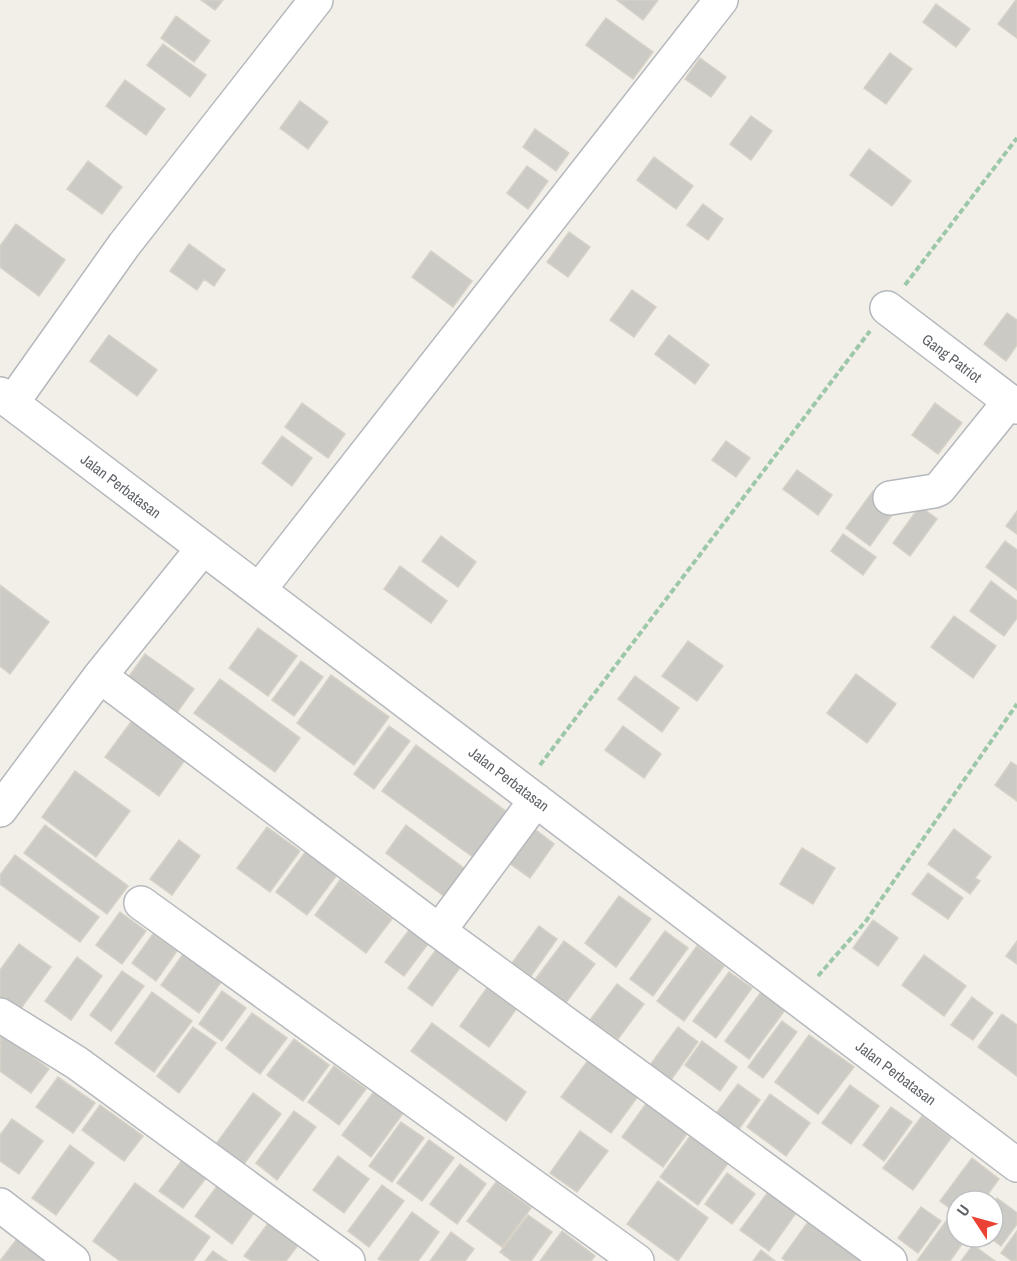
<svg xmlns="http://www.w3.org/2000/svg" width="1017" height="1261" viewBox="0 0 1017 1261" font-family="'Archivo Narrow',sans-serif">
  <rect width="100%" height="100%" fill="#f1efe8"/>
  <path fill="#cccac5" stroke="#d6d1c6" stroke-width="1.5" d="M201,0H223L215,10Z
    M617,0H658L643,20Z
    M1016,0H1017V38L998,24Z
    M936,4L970,29L956,47L923,22Z
    M176,16L210,41L194,62L161,38Z
    M606,18L653,52L633,79L586,45Z
    M163,44L206,75L190,97L147,65Z
    M890,53L912,69L886,104L864,88Z
    M700,58L726,77L711,97L685,79Z
    M125,80L165,109L146,135L106,106Z
    M300,101L328,122L308,149L280,128Z
    M751,116L772,131L751,160L730,144Z
    M535,129L569,153L556,171L523,147Z
    M869,149L911,181L892,206L850,175Z
    M654,157L693,186L676,209L637,180Z
    M88,161L122,187L102,214L67,189Z
    M527,166L548,181L528,209L507,193Z
    M703,204L723,219L708,240L687,225Z
    M16,224L65,260L39,296L0,267V246Z
    M569,232L590,247L568,277L547,262Z
    M189,244L225,270L214,286L204,279L197,290L170,271Z
    M431,251L472,281L453,307L412,277Z
    M632,290L656,307L634,337L610,320Z
    M1007,313L1017,320V345L1006,361L984,344Z
    M109,335L157,370L137,396L90,361Z
    M669,335L709,365L695,384L655,354Z
    M302,403L345,434L328,458L285,427Z
    M935,403L962,423L938,454L912,435Z
    M282,436L312,458L292,486L262,463Z
    M726,441L750,458L736,477L712,460Z
    M797,470L832,495L818,515L783,489Z
    M873,491L897,508L870,546L846,528Z
    M920,506L937,519L910,556L893,543Z
    M1017,511V534L1006,526Z
    M843,534L876,557L863,575L831,551Z
    M441,536L476,562L458,587L422,561Z
    M1005,541L1017,550V590L986,567Z
    M400,566L447,601L431,623L384,589Z
    M991,581L1017,601V618L1004,636L970,611Z
    M0,585L49,622L10,674L0,666Z
    M954,616L996,646L973,678L931,647Z
    M258,628L297,656L268,696L229,668Z
    M688,641L723,666L697,701L662,676Z
    M145,654L194,689L173,718L125,682Z
    M301,661L323,677L294,716L272,700Z
    M856,674L896,704L867,743L827,713Z
    M331,675L389,717L354,765L297,723Z
    M635,676L679,708L662,732L618,699Z
    M220,679L300,738L275,772L194,713Z
    M137,714L190,753L159,796L105,757Z
    M389,726L410,741L374,789L354,774Z
    M623,726L661,754L644,778L605,750Z
    M416,745L511,815L477,860L382,791Z
    M1011,762L1017,766V801L995,785Z
    M75,771L130,811L96,857L42,817Z
    M528,824L554,844L530,878L502,858Z
    M45,825L128,886L107,914L24,853Z
    M406,825L465,869L445,897L386,853Z
    M267,827L300,851L270,892L237,868Z
    M954,829L991,857L975,878L980,881L970,894L928,864Z
    M179,840L200,856L172,895L150,879Z
    M802,848L835,868L813,904L780,884Z
    M306,851L337,875L307,915L276,892Z
    M15,855L99,917L80,942L0,884V875Z
    M928,873L963,898L948,919L912,894Z
    M340,880L392,919L366,953L315,915Z
    M619,896L651,919L616,967L585,943Z
    M120,912L146,931L122,964L96,945Z
    M873,920L898,938L878,966L853,948Z
    M412,926L431,940L404,976L385,962Z
    M539,926L557,939L531,976L512,963Z
    M665,931L688,948L653,996L630,979Z
    M153,934L177,951L156,981L132,963Z
    M564,941L595,964L565,1004L534,981Z
    M1017,941V964L1006,956Z
    M19,944L51,967L19,1011L0,997V970Z
    M697,946L724,966L684,1021L657,1001Z
    M438,947L462,965L432,1006L408,988Z
    M186,950L224,978L199,1013L161,985Z
    M924,955L966,986L944,1016L902,985Z
    M77,957L102,976L71,1020L45,1001Z
    M122,971L144,986L111,1031L90,1015Z
    M729,972L752,988L716,1038L693,1021Z
    M491,982L520,1004L489,1047L460,1026Z
    M617,984L644,1004L618,1039L590,1020Z
    M222,991L246,1008L222,1041L199,1024Z
    M152,992L192,1021L154,1072L115,1043Z
    M761,992L785,1010L749,1059L725,1041Z
    M972,997L993,1013L973,1040L951,1025Z
    M252,1013L287,1038L260,1074L226,1048Z
    M1002,1014L1017,1025V1076L978,1047Z
    M782,1021L797,1032L763,1078L748,1067Z
    M432,1023L526,1092L506,1121L411,1051Z
    M193,1027L216,1043L179,1093L157,1076Z
    M678,1027L698,1042L671,1080L650,1065Z
    M1,1034L49,1069L31,1093L0,1071Z
    M809,1035L854,1067L818,1114L775,1082Z
    M294,1039L329,1065L303,1101L267,1075Z
    M702,1041L737,1067L720,1091L685,1065Z
    M589,1059L639,1095L611,1133L561,1097Z
    M334,1066L366,1089L339,1125L308,1102Z
    M58,1077L95,1103L73,1133L36,1107Z
    M738,1084L760,1100L736,1133L714,1116Z
    M850,1085L879,1106L851,1144L822,1123Z
    M375,1090L404,1112L371,1157L342,1135Z
    M253,1093L281,1114L244,1164L216,1144Z
    M653,1094L694,1124L663,1167L622,1137Z
    M770,1094L810,1123L786,1156L747,1127Z
    M100,1105L143,1136L124,1161L82,1130Z
    M891,1107L912,1122L884,1161L863,1145Z
    M294,1111L316,1127L277,1180L256,1163Z
    M922,1116L951,1138L913,1190L883,1168Z
    M12,1119L43,1141L19,1174L0,1161V1135Z
    M401,1122L424,1138L392,1182L369,1166Z
    M580,1131L608,1151L577,1192L550,1173Z
    M691,1135L729,1162L698,1205L660,1177Z
    M429,1140L454,1158L422,1201L397,1183Z
    M70,1145L94,1163L56,1215L32,1198Z
    M338,1156L369,1179L344,1213L313,1190Z
    M972,1158L999,1179L983,1201H957V1213L940,1201Z
    M182,1160L206,1178L183,1208L159,1191Z
    M460,1164L486,1184L457,1224L430,1204Z
    M727,1173L755,1194L732,1224L705,1204Z
    M658,1181L708,1218L678,1261L627,1224Z
    M496,1182L531,1208L502,1247L467,1221Z
    M135,1183L210,1237L193,1261H120L93,1241Z
    M382,1185L404,1201L369,1247L348,1231Z
    M217,1186L254,1213L232,1244L195,1216Z
    M771,1188L799,1209L769,1251L740,1230Z
    M997,1198L1017,1213V1224L1001,1246L989,1237H993V1204Z
    M921,1207L941,1221L918,1253L898,1238Z
    M412,1212L439,1232L418,1261H382L378,1259Z
    M528,1215L552,1232L531,1261H512L500,1252Z
    M813,1215L876,1261H786L782,1258Z
    M949,1217L957,1223V1237H967L950,1261H917Z
    M269,1222L299,1244L286,1261H252L244,1256Z
    M23,1231L65,1261H0Z
    M562,1231L595,1256L591,1261H540Z
    M1017,1231V1261H1012L1001,1253Z
    M451,1232L474,1249L465,1261H430Z
    M973,1245L995,1261H961Z
    M761,1250L775,1261H753Z
    M213,1251L227,1261H205Z"/>
  <g fill="none" stroke-linecap="round" stroke-linejoin="round">
    <g stroke="#b5b8bc" stroke-width="36">
      <path id="minor" d="M887,308L1017,407
        M0,394L1017,1165
        M12,403L124,245L316,0
        M890,498L934,491L939,489L1010,401
        M259,590L721,0
        M100,676L439,931L536,800
        M0,810L100,676L203,548
        M141,903L637,1261
        M439,931L890,1261
        M0,1015L77,1063L348,1261
        M0,1205L73,1261"/>
    </g>
    <path stroke="#9cc7a9" stroke-width="4" stroke-dasharray="6 3" stroke-linecap="butt" d="M905,285L1017,138
      M540,765L870,331
      M818,976L866,921L1017,704"/>
    <use href="#minor" stroke="#fff" stroke-width="33"/>
  </g>
  <g text-anchor="middle" dominant-baseline="central" stroke-width="6" stroke-linejoin="round" paint-order="stroke">
    <g font-size="15" fill="#5f6368" stroke="#fff">
      <text transform="translate(952 358) rotate(37)">Gang Patriot</text>
      <text transform="translate(121 486) rotate(37)">Jalan Perbatasan</text>
      <text transform="translate(509 779) rotate(37)">Jalan Perbatasan</text>
      <text transform="translate(896 1073) rotate(37)">Jalan Perbatasan</text>
    </g>
  </g>
  <g transform="translate(975 1219) rotate(306)"><circle r="28" fill="#ffffff" stroke="#bfc1c3" stroke-width="1.5"/>
  <path d="M0-4.5L10 22L0 15L-10 22Z" fill="#ea4335"/>
  <text y="-9" font-size="16" font-weight="bold" text-anchor="middle" fill="#5f6368">U</text>
  </g>
</svg>
